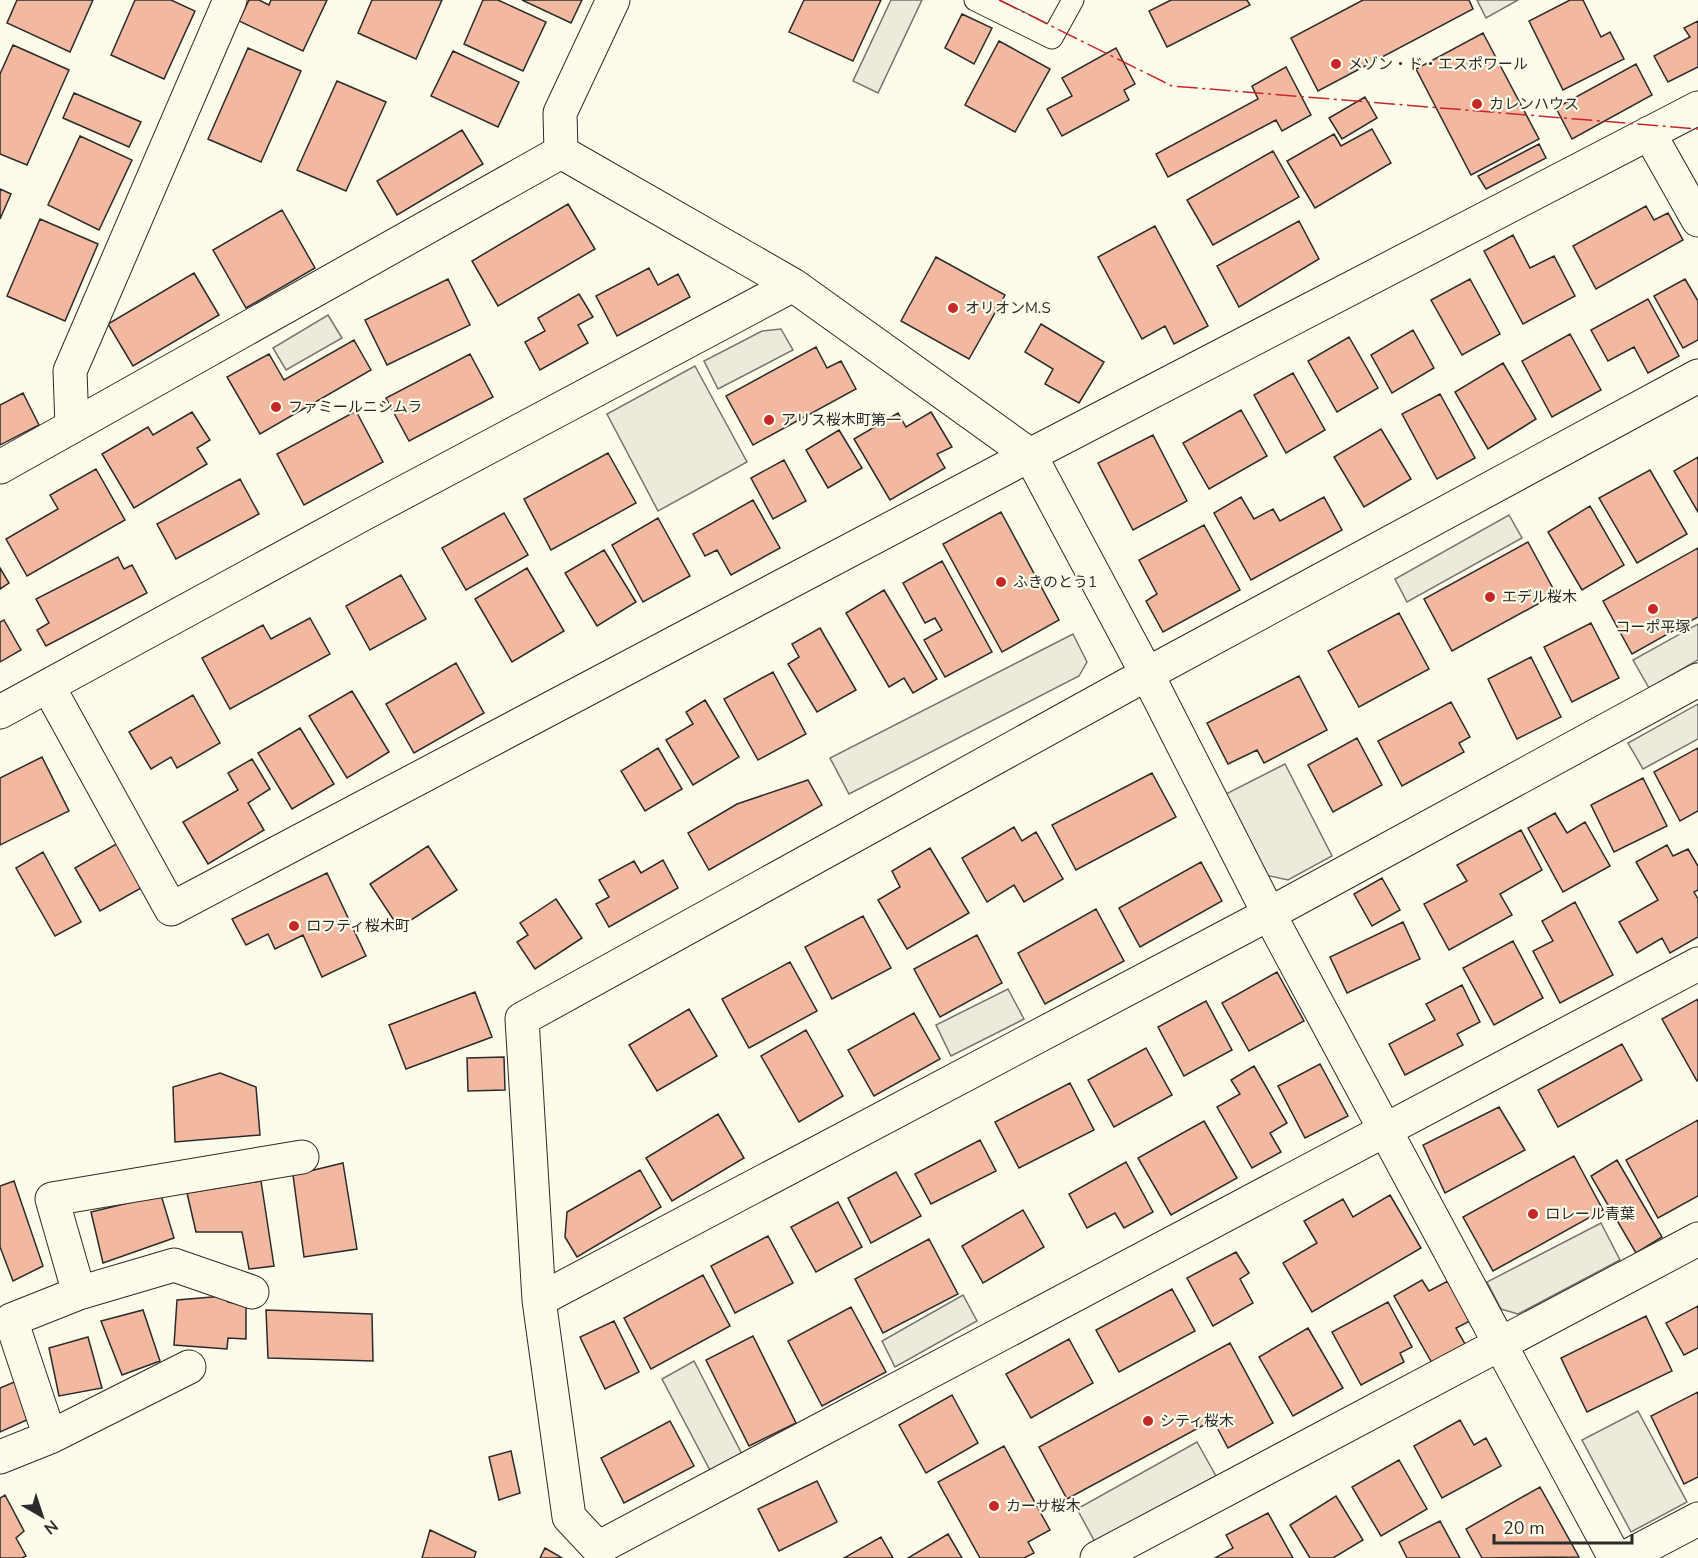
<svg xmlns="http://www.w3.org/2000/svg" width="1698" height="1558" viewBox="0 0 1698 1558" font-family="'Nunito Sans','Noto Sans JP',sans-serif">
  <rect width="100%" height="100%" fill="#fdfbea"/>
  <path fill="#eceadb" stroke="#74746e" stroke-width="1.5" d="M891,0H922L878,93L853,81Z
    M1477,0H1518L1486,18Z
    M328,315L342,338L286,370L273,348Z
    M781,329L793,350L718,389L704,361L762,331Z
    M695,366L747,462L658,511L607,414Z
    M1509,515L1522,538L1407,602L1395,579Z
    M1698,624V660L1649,688L1633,660Z
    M1073,634L1087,662L1079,676L849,794L830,758Z
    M1698,704V739L1643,769L1628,743Z
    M1285,764L1332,856L1288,880L1265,875L1224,795Z
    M1008,989L1024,1019L951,1056L936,1025Z
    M1601,1223L1620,1260L1518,1314L1501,1309L1487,1282Z
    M963,1295L977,1321L895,1367L882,1341Z
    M694,1361L744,1458L712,1474L662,1379Z
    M1638,1411L1687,1502L1631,1532L1582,1440Z
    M1197,1442L1216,1476L1095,1542L1077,1509Z"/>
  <path fill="#f2b8a0" stroke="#2b2b2b" stroke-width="1.5" d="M17,0H93L70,52L7,23Z
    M135,0H171L195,11L164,79L111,55Z
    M249,0H259L269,5L271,0H327L303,51L239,21Z
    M372,0H442L416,59L358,33Z
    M483,0H498L546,22L523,71L464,44Z
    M522,0H582L571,23Z
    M804,0H881L853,61L789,32Z
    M1171,0H1247L1250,5L1167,47L1149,11Z
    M1363,0H1469L1473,9L1318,91L1291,38Z
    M1570,0H1583L1601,37L1610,32L1624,59L1563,90L1529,21Z
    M962,14L992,28L974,64L945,48Z
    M1698,21V67L1668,82L1654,56L1690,37L1684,28Z
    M1483,33L1539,139L1471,175L1416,69Z
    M999,41L1050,69L1015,132L965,105Z
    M13,45L69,70L27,165L0,154V74Z
    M248,48L301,71L261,162L208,139Z
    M1116,48L1135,84L1124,90L1129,100L1062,136L1047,109L1072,96L1062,78Z
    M453,51L519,82L498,127L431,96Z
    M1636,64L1652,95L1572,139L1556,108Z
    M1286,67L1311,115L1282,131L1276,120L1168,177L1156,154L1258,99L1252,86Z
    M337,81L386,102L346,191L297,170Z
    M74,93L141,122L129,147L63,118Z
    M1365,97L1377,118L1342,139L1329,118Z
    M1372,129L1391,163L1315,208L1287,161L1334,134L1341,146Z
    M462,130L483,164L397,215L377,181Z
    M80,136L132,160L99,230L48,205Z
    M1539,144L1546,158L1486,189L1478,176Z
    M1273,151L1299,197L1213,245L1187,200Z
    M0,189L11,194L0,219Z
    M568,204L595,249L498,306L472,261Z
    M1646,206L1654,220L1668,213L1683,240L1596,289L1573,246Z
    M282,210L315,268L246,308L213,250Z
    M40,219L98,244L65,321L7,296Z
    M1299,221L1319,259L1239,307L1217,266Z
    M1155,226L1208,326L1174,344L1165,326L1142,339L1098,257Z
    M1513,235L1530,268L1554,256L1575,296L1523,324L1484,251Z
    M936,257L1005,295L969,359L901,321Z
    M649,268L658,285L678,274L690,297L617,336L596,296Z
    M194,273L219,315L133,366L108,324Z
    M448,279L470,325L387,365L365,320Z
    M1470,279L1500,334L1462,355L1431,300Z
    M1685,279L1698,301V340L1683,348L1654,296Z
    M579,294L593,317L578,325L588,343L540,370L525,342L545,331L538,318Z
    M1648,299L1679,356L1648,373L1634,347L1608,361L1591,330Z
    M1041,324L1104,362L1079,403L1045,384L1053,369L1025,352Z
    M1413,330L1434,368L1392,393L1371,355Z
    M1570,334L1601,390L1552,417L1522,361Z
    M1349,337L1378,388L1337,412L1308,361Z
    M354,340L371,370L260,434L227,377L269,354L284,380Z
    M816,347L827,368L841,361L856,389L753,445L726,396Z
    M470,354L493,397L409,441L386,398Z
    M1503,363L1536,419L1488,449L1455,392Z
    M1293,373L1325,430L1286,453L1254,395Z
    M23,393L39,425L0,445V405Z
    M1440,394L1475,458L1437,479L1402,414Z
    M1241,410L1267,456L1209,489L1183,443Z
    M356,411L383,462L304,505L277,454Z
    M192,412L210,440L197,448L207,464L134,508L102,454L148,427L153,435Z
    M931,412L952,447L937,454L945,468L890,500L854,439L898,413L906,427Z
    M1381,429L1411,479L1364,507L1334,457Z
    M839,430L862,468L828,488L806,450Z
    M1153,435L1187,501L1133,530L1098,463Z
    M608,453L636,503L551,550L524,499Z
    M1698,457V512L1674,471Z
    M784,460L806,501L773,519L751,478Z
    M96,469L125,520L27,576L6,539L58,509L50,495Z
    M1650,470L1687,534L1637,563L1599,498Z
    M240,479L259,514L176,559L157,524Z
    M1241,497L1254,519L1273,509L1280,521L1324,497L1342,530L1251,580L1214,513Z
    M753,500L780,548L731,575L717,550L705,556L693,534Z
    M1590,506L1624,565L1582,590L1548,532Z
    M1001,512L1059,620L1002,652L943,544Z
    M504,513L528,555L466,590L442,548Z
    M658,518L690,576L643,602L612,545Z
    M1204,525L1240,590L1163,632L1146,601L1157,594L1139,560Z
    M1528,542L1556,594L1452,651L1424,599Z
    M1698,548V617L1632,654L1603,601Z
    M604,550L636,602L597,626L565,573Z
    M118,557L124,569L132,565L147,593L46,646L37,630L49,623L36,599Z
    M942,561L992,652L945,677L924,640L942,630L935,618L925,623L903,583Z
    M0,568L9,583L0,589Z
    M527,568L564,631L512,662L475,599Z
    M401,575L426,619L370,650L346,606Z
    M884,590L937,679L913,693L904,678L889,687L846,613Z
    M1399,613L1429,669L1359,707L1328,651Z
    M310,618L330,654L230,709L202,658L263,625L271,639Z
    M4,620L21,650L0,662V622Z
    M1591,623L1619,678L1572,702L1544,647Z
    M820,628L856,690L817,712L788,664L799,657L792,644Z
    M1531,657L1561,717L1517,739L1488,679Z
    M456,663L484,713L414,753L386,704Z
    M773,672L806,734L758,760L724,699Z
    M1299,676L1327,730L1264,763L1257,750L1228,764L1207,723Z
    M352,691L389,752L347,778L309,716Z
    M193,695L220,743L177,768L171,757L151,769L129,732Z
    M705,700L739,757L693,785L666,740L693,724L686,712Z
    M1451,702L1470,737L1459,743L1464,752L1402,786L1378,741Z
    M300,728L334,784L292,809L258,753Z
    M1357,738L1382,785L1333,812L1308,765Z
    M658,748L682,789L645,811L621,771Z
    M1698,748V811L1680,821L1654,772Z
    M42,757L69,811L0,845V778Z
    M252,759L270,789L248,803L264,830L208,864L183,822L238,790L228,773Z
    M1152,773L1176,817L1076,870L1052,825Z
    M1643,778L1667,826L1614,852L1591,805Z
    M808,780L822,805L709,870L688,833L737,804Z
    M1555,813L1567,833L1585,822L1610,866L1563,892L1528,828Z
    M1014,827L1022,841L1036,832L1063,879L1024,902L1014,885L987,902L962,858Z
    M1521,830L1542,870L1500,894L1512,915L1449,950L1424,904L1467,881L1457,865Z
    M118,843L143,887L100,911L75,868Z
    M1667,845L1673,856L1688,849L1698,866V890L1694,892L1698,899V937L1670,953L1662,938L1637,953L1619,922L1658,900L1636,862Z
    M428,846L457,890L399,928L370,884Z
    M930,848L969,913L907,949L878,900L900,887L892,871Z
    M43,852L81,922L55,936L16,868Z
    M663,860L678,888L609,927L596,904L609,897L599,880L634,861L641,873Z
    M1201,862L1222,901L1140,947L1119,908Z
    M327,873L366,956L322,977L303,935L275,949L268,934L246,945L232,919Z
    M1382,878L1400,910L1372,926L1354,894Z
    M556,899L582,938L535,969L517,942L528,935L520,923Z
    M1575,902L1613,975L1560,1003L1533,951L1553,941L1542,921Z
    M1096,909L1124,961L1045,1004L1018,953Z
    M863,916L891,968L832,999L805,947Z
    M1403,922L1420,959L1347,993L1330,957Z
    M977,935L1002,983L940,1017L914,969Z
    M1513,941L1543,998L1494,1025L1463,968Z
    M790,962L817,1011L749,1048L722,999Z
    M1277,972L1304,1021L1249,1051L1222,1003Z
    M1462,985L1480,1022L1457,1034L1463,1045L1405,1075L1389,1044L1435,1020L1426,1004Z
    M475,992L492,1037L406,1069L389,1025Z
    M1698,999V1080L1697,1081L1662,1019Z
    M1206,1001L1232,1050L1184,1076L1158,1027Z
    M689,1009L717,1056L657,1091L629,1045Z
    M914,1013L940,1059L874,1096L848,1050Z
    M806,1030L843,1096L799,1122L761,1056Z
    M1622,1044L1642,1080L1558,1127L1538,1090Z
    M1146,1048L1172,1095L1114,1127L1088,1080Z
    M504,1057L505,1090L468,1091L467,1058Z
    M1320,1064L1348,1116L1305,1138L1278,1086Z
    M1254,1066L1287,1123L1270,1133L1281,1152L1252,1168L1217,1107L1240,1094L1231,1080Z
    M220,1073L256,1087L260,1135L175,1142L173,1087Z
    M1070,1083L1094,1130L1019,1168L995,1122Z
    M1499,1107L1525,1150L1445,1193L1423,1145Z
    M718,1114L744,1158L672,1201L646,1158Z
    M1698,1120V1196L1658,1218L1626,1160Z
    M1204,1121L1237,1178L1171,1215L1138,1158Z
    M980,1140L996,1171L931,1204L915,1174Z
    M1574,1156L1603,1210L1493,1271L1463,1217Z
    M1617,1160L1662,1237L1636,1253L1591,1176Z
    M1126,1162L1153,1212L1124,1228L1115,1213L1087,1228L1069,1194Z
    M343,1163L357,1249L304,1257L293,1175Z
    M640,1170L661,1207L577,1257L565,1237L567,1212Z
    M896,1172L921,1216L871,1243L848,1198Z
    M14,1181L43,1266L13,1281L0,1247V1186Z
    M261,1181L274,1266L249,1269L242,1232H196L187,1193Z
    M161,1195L174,1238L103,1263L91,1212Z
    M1390,1195L1421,1248L1312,1312L1283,1263L1317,1243L1304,1221L1343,1199L1353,1217Z
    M838,1202L862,1247L816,1272L791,1227Z
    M1023,1210L1044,1247L983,1283L962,1246Z
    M768,1236L793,1283L735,1313L711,1266Z
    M929,1239L958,1294L883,1333L855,1279Z
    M1236,1252L1249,1273L1240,1279L1253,1303L1213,1326L1187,1278Z
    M703,1275L730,1326L651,1369L624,1318Z
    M1422,1280L1429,1291L1448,1281L1470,1321L1456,1328L1465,1344L1432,1363L1394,1296Z
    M1172,1289L1195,1331L1119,1372L1096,1330Z
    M224,1296L228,1302L246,1305V1339L228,1338L227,1349L174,1345L177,1300Z
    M1388,1302L1412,1347L1400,1353L1404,1362L1361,1385L1332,1332Z
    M1698,1306V1348L1684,1355L1666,1323Z
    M851,1307L886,1372L822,1406L788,1341Z
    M143,1310L160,1361L122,1375L101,1321Z
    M266,1310L372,1314L373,1361L268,1358Z
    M1646,1316L1672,1371L1587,1412L1561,1358Z
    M614,1321L639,1372L605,1389L580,1337Z
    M1308,1328L1343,1388L1293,1416L1259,1357Z
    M753,1336L796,1423L749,1446L706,1360Z
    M88,1337L102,1388L59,1396L49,1348Z
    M1069,1339L1093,1383L1031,1418L1006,1374Z
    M1230,1343L1273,1423L1228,1448L1213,1420L1067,1499L1039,1447Z
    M19,1380L31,1418L0,1432V1388Z
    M1698,1392V1477L1684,1484L1651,1416Z
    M952,1395L978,1443L926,1473L899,1425Z
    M1460,1420L1474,1445L1486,1438L1501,1466L1442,1498L1414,1446Z
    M670,1421L694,1466L624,1503L601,1458Z
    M1004,1446L1050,1530L1028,1542L1034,1553L1024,1558H980L938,1482Z
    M511,1451L520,1493L499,1500L489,1457Z
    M1399,1460L1427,1509L1381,1536L1352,1487Z
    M817,1481L837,1522L779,1551L758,1509Z
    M1540,1487L1579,1557L1482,1558L1466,1529Z
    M5,1495L24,1531L16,1538L26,1556L22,1558H0V1498Z
    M1336,1496L1363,1540L1333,1558H1310L1290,1525Z
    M1268,1513L1293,1558H1215L1233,1548L1226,1535Z
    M1440,1521L1460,1558H1407L1399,1542Z
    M430,1530L476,1552L474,1558H422Z
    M948,1534L962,1558H908Z
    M881,1537L893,1558H844Z
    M545,1548L562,1558H540Z"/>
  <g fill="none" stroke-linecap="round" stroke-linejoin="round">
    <g stroke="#2b2b2b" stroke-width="23">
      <path id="lane" d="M975,0L1052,38L1073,0"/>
    </g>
    <g stroke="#2b2b2b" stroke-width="35">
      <path id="street" d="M613,0L560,113L561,152L793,285
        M1649,133L1698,220
        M1698,376L1147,674L522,1019L539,1300L569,1517L598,1548L1698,964
        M72,426L70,371L230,0
        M0,467L561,152
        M48,686L171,909L1030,455L1698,108
        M0,712L363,514L793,285L1030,455L1147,674L1269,914L1615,1558
        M79,1293L52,1199L302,1157
        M539,1300L1269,914L1698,680
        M50,1437L189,1367
        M0,1457L50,1437L11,1320L79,1293L174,1265L252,1292
        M1097,1558L1698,1239
        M1624,1558L1698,1519"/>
    </g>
    <use href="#lane" stroke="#fdfbea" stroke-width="21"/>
    <use href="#street" stroke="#fdfbea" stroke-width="33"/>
    <path stroke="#c62828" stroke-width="1.5" stroke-dasharray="21 4.5 3 4.5" stroke-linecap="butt" d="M999,0L1172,86L1698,129"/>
  </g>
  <g fill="#c62828" stroke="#fdfbea" stroke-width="2">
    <circle cx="1336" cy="64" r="6"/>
    <circle cx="1477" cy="104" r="6"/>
    <circle cx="953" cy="308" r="6"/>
    <circle cx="276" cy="407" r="6"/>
    <circle cx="769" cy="420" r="6"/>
    <circle cx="1001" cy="582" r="6"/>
    <circle cx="1490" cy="597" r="6"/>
    <circle cx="1653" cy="609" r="6"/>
    <circle cx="294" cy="926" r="6"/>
    <circle cx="1533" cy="1214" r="6"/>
    <circle cx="1148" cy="1421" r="6"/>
    <circle cx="994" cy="1506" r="6"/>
  </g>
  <g text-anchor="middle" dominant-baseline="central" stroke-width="4.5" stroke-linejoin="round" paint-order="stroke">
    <g font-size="15" fill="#2b2b2b" stroke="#fdfbea" text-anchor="start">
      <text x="1348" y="64">メゾン・ド・エスポワール</text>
      <text x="1489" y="104">カレンハウス</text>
      <text x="965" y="308">オリオンM.S</text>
      <text x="288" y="407">ファミールニシムラ</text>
      <text x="781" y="420">アリス桜木町第一</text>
      <text x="1013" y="582">ふきのとう1</text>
      <text x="1502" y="597">エデル桜木</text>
      <text x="1653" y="627" text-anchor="middle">コーポ平塚</text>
      <text x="306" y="926">ロフティ桜木町</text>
      <text x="1545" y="1214">ロレール青葉</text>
      <text x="1160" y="1421">シティ桜木</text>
      <text x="1006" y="1506">カーサ桜木</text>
    </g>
  </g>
  <g transform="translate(42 1516) rotate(141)" stroke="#fdfbea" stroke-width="4.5" paint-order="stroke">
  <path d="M0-4.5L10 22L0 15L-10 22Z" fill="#2b2b2b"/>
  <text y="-9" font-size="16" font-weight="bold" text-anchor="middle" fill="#2b2b2b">N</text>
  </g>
  <path d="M1494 1534v9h138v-9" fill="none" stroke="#2b2b2b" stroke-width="3"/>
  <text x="1503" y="1534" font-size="18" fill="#2b2b2b" stroke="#fdfbea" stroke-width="4.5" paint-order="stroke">20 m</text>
</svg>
